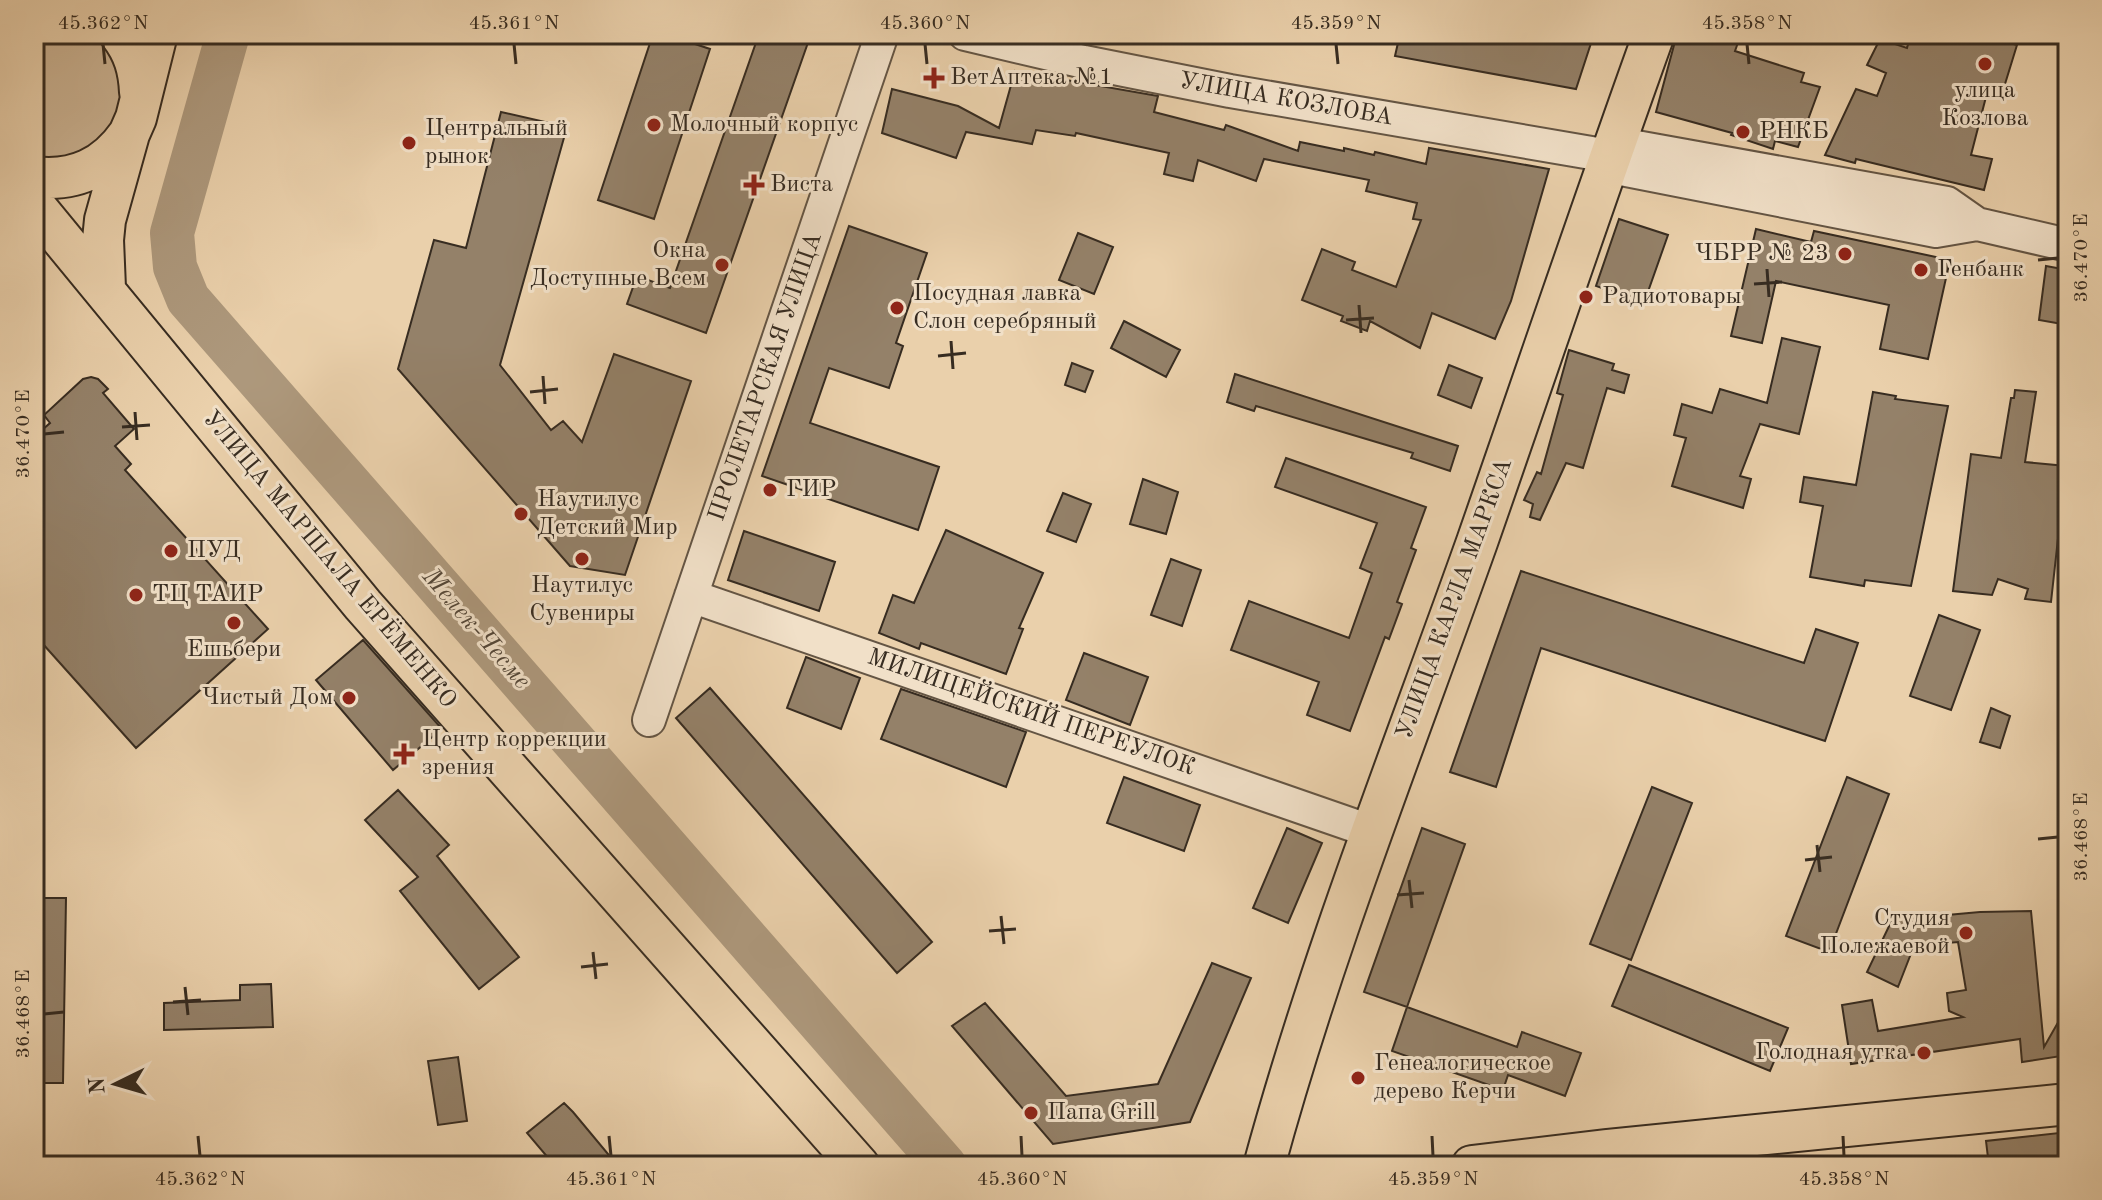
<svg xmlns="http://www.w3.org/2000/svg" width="2102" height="1200" viewBox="0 0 2102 1200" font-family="'Old Standard TT',serif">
  <rect width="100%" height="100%" fill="#ead0ab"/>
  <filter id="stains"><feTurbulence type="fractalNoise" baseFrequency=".0025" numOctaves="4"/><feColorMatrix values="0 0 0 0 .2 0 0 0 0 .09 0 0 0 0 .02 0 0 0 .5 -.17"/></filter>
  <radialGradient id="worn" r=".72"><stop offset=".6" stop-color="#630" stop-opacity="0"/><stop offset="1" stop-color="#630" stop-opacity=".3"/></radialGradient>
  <path fill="#ccb494" stroke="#82705a" stroke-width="2" d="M34,34H101L121,60L125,106L88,155L34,160Z"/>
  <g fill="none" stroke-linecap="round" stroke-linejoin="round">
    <path stroke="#ad987c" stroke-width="44" d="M228,34L172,233L175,267L188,299L945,1166"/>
  </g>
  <path fill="#948169" stroke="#372c21" stroke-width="2" d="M653,34H665L710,49L654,219L598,200Z
    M759,34H811L706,333L627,304L637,276L670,288Z
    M1400,34L1429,39L1430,34H1594L1576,89L1395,56Z
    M1677,34H1741L1735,51L1804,73L1801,82L1820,87L1798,147L1775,141L1773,149L1731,135L1732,133L1656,112Z
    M1911,34H1979L2017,45L2001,97L1987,93L1971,155L1992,159L1984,190L1856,159L1855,163L1825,155L1856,89L1877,96L1886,73L1867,65L1880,39L1907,48Z
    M1015,71L1158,96L1154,112L1224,130L1226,125L1298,151L1300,142L1344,151V148L1374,155L1375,152L1426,164L1429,148L1549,169L1511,301L1495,339L1432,313L1420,348L1370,321L1367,331L1341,321L1343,316L1302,300L1322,249L1355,262L1352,270L1396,287L1421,220L1413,219L1417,203L1366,191L1369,180L1264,159L1256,181L1198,160L1193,181L1164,174L1169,153L1076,133L1075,136L1036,130L1032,144L966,132L956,158L882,133L892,89L958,106L999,128Z
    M501,112L567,127L500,365L551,430L563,421L582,442L614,354L691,381L625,575L570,566L398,369L434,240L466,248Z
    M1619,219L1668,235L1644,303L1596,286Z
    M849,226L927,253L896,343L903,346L889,388L829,368L810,423L939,467L918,530L762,476Z
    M1756,229L1811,242L1814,231L1950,260L1928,359L1880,349L1889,305L1776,281L1762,343L1731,336Z
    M1078,233L1113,247L1094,294L1059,280Z
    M2046,266L2068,270V325L2039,320Z
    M1124,321L1180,350L1166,377L1111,348Z
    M1782,338L1820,347L1799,434L1760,424L1740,476L1751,479L1743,508L1672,486L1686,438L1674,435L1682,404L1712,413L1720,389L1767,403Z
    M1569,350L1614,364L1612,370L1629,375L1624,393L1607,388L1583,468L1566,463L1540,520L1530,517L1533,504L1524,500L1537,472L1541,474L1563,395L1557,393Z
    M1072,363L1093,371L1085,392L1065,385Z
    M1449,365L1482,378L1471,408L1438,395Z
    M1235,374L1458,446L1450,471L1411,458L1413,453L1256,406L1254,411L1227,402Z
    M91,377L98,379L108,389L103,393L134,429L115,446L131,464L125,470L268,629L136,748L34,634V437L50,423L44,415L83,379Z
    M2015,390L2036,392L2025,462L2066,466L2051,602L2025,599L2028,589L1998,579L1992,595L1953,591L1971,454L2001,458L2011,398H2014Z
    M1873,392L1896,396L1895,399L1948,406L1911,586L1865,580L1864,586L1810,577L1823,506L1800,502L1804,477L1856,485Z
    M1286,458L1426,507L1411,548L1416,550L1397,602L1402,604L1389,639L1385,637L1350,731L1307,715L1319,682L1231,650L1249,601L1349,638L1372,573L1360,568L1377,523L1275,487Z
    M1143,479L1178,492L1166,534L1130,524Z
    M1063,493L1091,504L1076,542L1047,531Z
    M946,530L1043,573L1019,628L1023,629L1006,674L921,643L919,649L879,633L893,595L914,603Z
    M744,531L835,562L819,611L728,580Z
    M1171,559L1201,570L1182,626L1151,615Z
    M1521,571L1804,663L1816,629L1858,643L1825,741L1541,648L1496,787L1450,772Z
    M1939,615L1980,630L1951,710L1910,696Z
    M363,640L442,729L393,770L316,680Z
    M1084,653L1148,677L1130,725L1066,700Z
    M806,657L860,678L841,729L787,708Z
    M710,688L932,942L897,973L676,718Z
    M901,689L1026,732L1006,787L881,739Z
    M1991,708L2010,716L2000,748L1980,742Z
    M1124,777L1200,805L1184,851L1107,823Z
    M1847,777L1889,794L1829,952L1786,936Z
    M1652,787L1692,803L1631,960L1590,944Z
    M398,790L449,845L437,856L519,957L479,989L400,891L418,877L365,820Z
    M1287,828L1322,843L1288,923L1253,908Z
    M1422,828L1465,844L1407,1007L1364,992Z
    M34,898H66L63,1083H34Z
    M2031,911L2044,1047L2068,1005V1055L2022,1062L2020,1039L1851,1064L1842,1005L1872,1000L1878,1031L1963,1017L1949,1011L1947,993L1966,990L1958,942L1914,946L1898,987L1867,972L1892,920L1980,912Z
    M1212,963L1251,978L1190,1122L1053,1144L952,1026L985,1003L1066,1096L1158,1084Z
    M1629,965L1788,1028L1770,1071L1612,1006Z
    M271,984L273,1027L164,1030V1003L240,1000V985Z
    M1407,1007L1517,1047L1522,1032L1581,1053L1565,1096L1508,1075L1503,1090L1392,1051Z
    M458,1057L467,1121L438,1125L428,1061Z
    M564,1103L573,1112L618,1166H555L527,1133Z
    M2068,1132V1166H1989L1986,1141Z"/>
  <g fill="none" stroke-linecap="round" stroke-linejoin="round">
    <g stroke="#645544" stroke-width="36">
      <path id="minor" d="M965,34L1084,62L1230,91L1609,156
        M1614,143L1947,203L1977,224L2068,245
        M1606,166L1936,231L1977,224
        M691,596L1370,831
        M649,720L882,34"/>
    </g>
    <g stroke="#372c21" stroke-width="44">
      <path id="major" d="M120,34C134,52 139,70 140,92
        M34,177C75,182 106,167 129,134
        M34,205L363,605L859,1166
        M105,288L103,240L105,220L129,134L136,118L157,34
        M1264,1166C1322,953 1403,750 1477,542C1536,373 1593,203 1654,34
        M1472,1166L1606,1150L2068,1104"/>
    </g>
    <use href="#minor" stroke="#f1e0c8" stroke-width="32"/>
    <use href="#major" stroke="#ead0ab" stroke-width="40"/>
  </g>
  <path fill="none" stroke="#372c21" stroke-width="3" d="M103,44L105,64M514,44L516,64M925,44L927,64M1336,44L1338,64M1747,44L1749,64M2038,260L2058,258M1767,269L1769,297M1754,284L1782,282M1359,305L1361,333M1346,320L1374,318M951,341L953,369M938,356L966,353M543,376L545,404M530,392L558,389M135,412L137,440M122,427L150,425M44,434L64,432M2038,839L2058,837M1817,845L1820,872M1805,860L1832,857M1409,880L1412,908M1397,895L1424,893M1001,916L1004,944M989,931L1016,929M593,952L596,979M581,967L608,964M185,987L188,1015M173,1002L201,1000M44,1014L64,1012M198,1136L200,1156M609,1136L611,1156M1021,1136L1022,1156M1432,1136L1433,1156M1843,1136L1844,1156"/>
  <g fill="#8f2418" stroke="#f1e0c8" stroke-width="3">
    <circle cx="1985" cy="64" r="8"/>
    <path d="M930 66h8v8h8v8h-8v8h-8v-8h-8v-8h8z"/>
    <circle cx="654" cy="125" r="8"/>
    <circle cx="1743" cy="132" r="8"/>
    <circle cx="409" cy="143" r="8"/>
    <path d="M750 173h8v8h8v8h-8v8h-8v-8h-8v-8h8z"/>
    <circle cx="1845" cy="254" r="8"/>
    <circle cx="722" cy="265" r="8"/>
    <circle cx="1921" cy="270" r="8"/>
    <circle cx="1586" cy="297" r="8"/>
    <circle cx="897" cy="308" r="8"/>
    <circle cx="770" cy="490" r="8"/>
    <circle cx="521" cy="514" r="8"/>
    <circle cx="171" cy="551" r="8"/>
    <circle cx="582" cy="559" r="8"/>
    <circle cx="136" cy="595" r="8"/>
    <circle cx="234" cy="623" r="8"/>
    <circle cx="349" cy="698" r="8"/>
    <path d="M400 742h8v8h8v8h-8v8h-8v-8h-8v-8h8z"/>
    <circle cx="1966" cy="933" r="8"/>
    <circle cx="1924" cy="1053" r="8"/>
    <circle cx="1358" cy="1078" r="8"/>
    <circle cx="1031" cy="1113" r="8"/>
  </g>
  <g text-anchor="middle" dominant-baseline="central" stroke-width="6" stroke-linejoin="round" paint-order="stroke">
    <g font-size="24" fill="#372c21" stroke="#f1e0c8" text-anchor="start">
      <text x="950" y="78">ВетАптека №1</text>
      <text x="1985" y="91" text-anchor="middle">улица<tspan x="1985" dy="28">Козлова</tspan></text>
      <text x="670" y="125">Молочный корпус</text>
      <text x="425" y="129">Центральный<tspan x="425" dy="28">рынок</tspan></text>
      <text x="1759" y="132">РНКБ</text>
      <text x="770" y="185">Виста</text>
      <text x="706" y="251" text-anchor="end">Окна<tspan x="706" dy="28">Доступные Всем</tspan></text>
      <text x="1829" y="254" text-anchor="end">ЧБРР № 23</text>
      <text x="1937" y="270">Генбанк</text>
      <text x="913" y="294">Посудная лавка<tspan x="913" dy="28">Слон серебряный</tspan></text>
      <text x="1602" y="297">Радиотовары</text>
      <text x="786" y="490">ГИР</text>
      <text x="537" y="500">Наутилус<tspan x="537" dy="28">Детский Мир</tspan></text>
      <text x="187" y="551">ПУД</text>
      <text x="582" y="586" text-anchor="middle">Наутилус<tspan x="582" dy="28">Сувениры</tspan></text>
      <text x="152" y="595">ТЦ ТАИР</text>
      <text x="234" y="650" text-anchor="middle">Ешьбери</text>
      <text x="333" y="698" text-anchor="end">Чистый Дом</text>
      <text x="422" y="740">Центр коррекции<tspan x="422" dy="28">зрения</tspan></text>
      <text x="1950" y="919" text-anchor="end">Студия<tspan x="1950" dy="28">Полежаевой</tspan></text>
      <text x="1908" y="1053" text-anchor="end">Голодная утка</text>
      <text x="1374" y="1064">Генеалогическое<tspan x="1374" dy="28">дерево Керчи</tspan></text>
      <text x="1047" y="1113">Папа Grill</text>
    </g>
    <g font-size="24" fill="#372c21" stroke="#f1e0c8">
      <text transform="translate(1286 100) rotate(10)">УЛИЦА КОЗЛОВА</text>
      <text transform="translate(766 377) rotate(-71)">ПРОЛЕТАРСКАЯ УЛИЦА</text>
      <text transform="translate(329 560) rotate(50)">УЛИЦА МАРШАЛА ЕРЁМЕНКО</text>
      <text transform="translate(1455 599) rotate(-70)">УЛИЦА КАРЛА МАРКСА</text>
      <text transform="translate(1031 713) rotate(19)">МИЛИЦЕЙСКИЙ ПЕРЕУЛОК</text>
    </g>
    <g font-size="26" font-style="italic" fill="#544738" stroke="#f1e0c8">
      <text transform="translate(476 629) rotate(49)">Мелек-Чесме</text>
    </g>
  </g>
  <rect width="2102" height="1200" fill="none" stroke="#ead0ab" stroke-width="88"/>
  <g transform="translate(116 1084) rotate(265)" stroke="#f1e0c8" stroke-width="6" paint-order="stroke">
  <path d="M0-6L14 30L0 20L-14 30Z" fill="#372c21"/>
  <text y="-12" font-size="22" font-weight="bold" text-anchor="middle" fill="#372c21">N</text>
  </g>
  <rect x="44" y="44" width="2014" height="1112" fill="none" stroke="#372c21" stroke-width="3"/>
  <g font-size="20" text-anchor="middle" fill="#372c21">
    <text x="103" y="29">45.362°N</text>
    <text x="514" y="29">45.361°N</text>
    <text x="925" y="29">45.360°N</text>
    <text x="1336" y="29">45.359°N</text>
    <text x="1747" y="29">45.358°N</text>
    <text transform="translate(2080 258) rotate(-90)" y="7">36.470°E</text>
    <text transform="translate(22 434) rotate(-90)" y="7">36.470°E</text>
    <text transform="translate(2080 837) rotate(-90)" y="7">36.468°E</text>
    <text transform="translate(22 1014) rotate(-90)" y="7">36.468°E</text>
    <text x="200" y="1185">45.362°N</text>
    <text x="611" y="1185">45.361°N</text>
    <text x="1022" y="1185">45.360°N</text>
    <text x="1433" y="1185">45.359°N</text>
    <text x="1844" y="1185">45.358°N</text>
  </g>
  <rect width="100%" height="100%" filter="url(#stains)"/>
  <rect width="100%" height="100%" fill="url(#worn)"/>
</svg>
